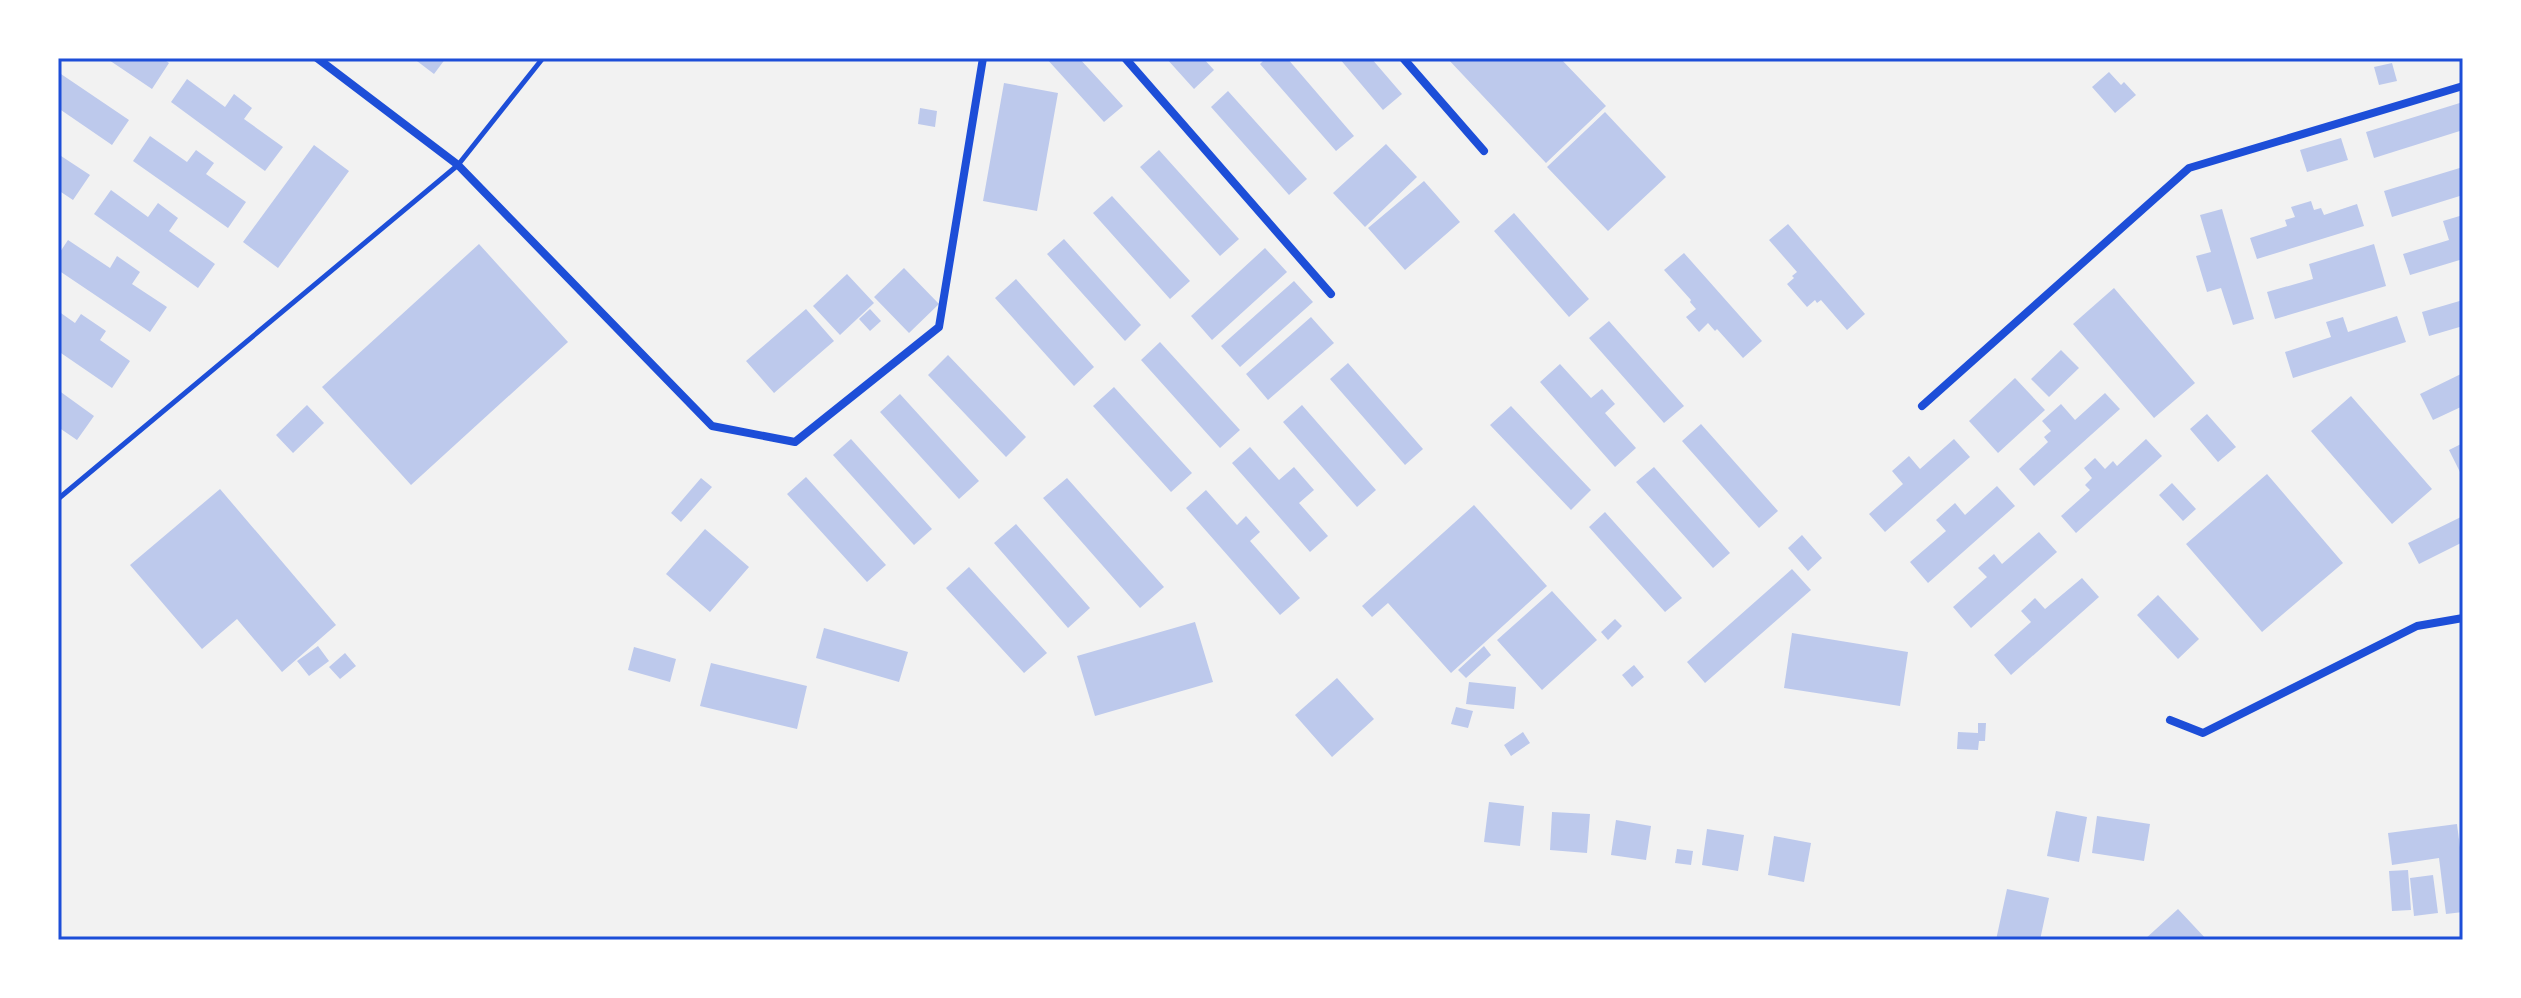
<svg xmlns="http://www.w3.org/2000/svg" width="2521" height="998" viewBox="0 0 2521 998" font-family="'Noto Sans',sans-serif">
  <rect width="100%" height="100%" fill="#f2f2f2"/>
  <path fill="#bdc9ec" d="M106,58H162L169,63L152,89Z
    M413,58H446L434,74Z
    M1046,58H1079L1123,106L1104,122Z
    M1166,58H1203L1214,70L1194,89Z
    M1266,58H1287L1354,136L1336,151L1260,64Z
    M1339,58H1371L1402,94L1383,110Z
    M1447,58H1560L1606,106L1546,163Z
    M2392,63L2397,81L2379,85L2374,67Z
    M58,72L129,120L112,145L58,108Z
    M2109,72L2121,85L2124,82L2136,95L2115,113L2092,87Z
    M187,79L225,107L234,94L252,108L244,119L283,147L265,171L171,102Z
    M1004,83L1058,93L1037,211L983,201Z
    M1228,91L1307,179L1289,195L1211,107Z
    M2463,102V130L2374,158L2366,132Z
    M920,108L937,111L935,127L918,124Z
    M1605,112L1666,177L1608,231L1547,167Z
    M150,136L187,162L196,150L214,163L206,174L246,202L228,228L133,161Z
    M2341,138L2348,160L2307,172L2300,150Z
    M1386,144L1417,177L1365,227L1333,193Z
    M314,145L349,171L278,268L243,242Z
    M1159,150L1239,239L1220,256L1140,167Z
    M58,154L90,175L73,200L58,190Z
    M2463,167V195L2392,217L2384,191Z
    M1424,181L1460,222L1405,270L1368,228Z
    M111,190L148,217L158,203L178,218L169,231L215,264L198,288L94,214Z
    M1112,196L1190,281L1170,299L1093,213Z
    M2311,201L2314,210L2321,208L2324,215L2357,204L2364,226L2257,259L2250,238L2287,226L2285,220L2295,217L2291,207Z
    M2222,209L2254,319L2233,325L2221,288L2207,292L2196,256L2211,252L2200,215Z
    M1514,213L1589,299L1569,317L1494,231Z
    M2463,215V259L2410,275L2403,254L2449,240L2443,221Z
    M1788,224L1865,314L1847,330L1821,300L1817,303L1815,300L1807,307L1787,284L1794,278L1792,276L1797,272L1769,240Z
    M1064,239L1141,325L1125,341L1047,254Z
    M68,240L110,268L117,256L140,272L132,284L167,307L150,332L58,270V255Z
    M479,244L568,342L411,485L322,387Z
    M2374,244L2386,286L2275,319L2267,292L2313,279L2309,264Z
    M1265,248L1287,272L1212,340L1191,316Z
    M1684,253L1762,341L1743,358L1717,329L1715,331L1708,323L1699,332L1686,317L1696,309L1690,302L1691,300L1664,270Z
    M904,268L939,304L909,333L874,297Z
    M847,274L874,303L840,335L813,306Z
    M1016,279L1094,367L1074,386L995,298Z
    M1294,281L1313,302L1240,367L1221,346Z
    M2114,288L2195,383L2154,418L2073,324Z
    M2463,300V326L2429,336L2422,312Z
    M806,309L834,341L774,393L746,361Z
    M870,309L881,321L870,331L859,319Z
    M58,311L75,323L81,314L106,331L100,340L130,361L112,388L58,351Z
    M2397,316L2406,342L2293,378L2285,352L2331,337L2326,322L2343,317L2348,332Z
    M1311,317L1334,343L1268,400L1246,374Z
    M1609,321L1684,406L1664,423L1589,338Z
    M1160,342L1240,430L1220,448L1141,360Z
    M2061,350L2079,368L2049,397L2031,379Z
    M948,355L1026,437L1006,457L928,375Z
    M1348,363L1423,449L1405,465L1330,379Z
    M1560,364L1591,398L1602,389L1615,404L1605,413L1636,448L1615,467L1540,382Z
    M2463,373V406L2433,420L2420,394Z
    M2015,378L2045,410L1998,453L1969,421Z
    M1114,387L1192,473L1171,492L1093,406Z
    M58,390L94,416L77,440L58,427Z
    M2105,393L2120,409L2034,486L2019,469L2048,442L2044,437L2051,431L2042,421L2061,404L2075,420Z
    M900,394L979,481L959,499L880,412Z
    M2351,396L2432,489L2392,524L2311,431Z
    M307,405L324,423L293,453L276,435Z
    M1302,405L1376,490L1357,507L1283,422Z
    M1511,406L1591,490L1571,510L1490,425Z
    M2207,414L2236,447L2218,462L2190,429Z
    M1701,424L1778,511L1759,528L1682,441Z
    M851,439L932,529L914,545L833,455Z
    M1954,439L1970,457L1885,532L1869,514L1903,484L1892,471L1909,456L1920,469Z
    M2146,439L2162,456L2076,533L2061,516L2090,490L2085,485L2092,478L2084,468L2095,458L2105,469L2113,461L2117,466Z
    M2463,443V473L2461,474L2449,450Z
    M1250,447L1279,480L1294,467L1314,490L1299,503L1328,536L1310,552L1232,463Z
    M1654,467L1730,553L1713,568L1636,482Z
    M2267,474L2343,563L2262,632L2186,544Z
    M806,477L886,565L867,582L787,494Z
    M701,478L712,487L681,522L671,513Z
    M1067,478L1164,587L1140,608L1043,498Z
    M2172,483L2196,509L2183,521L2159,495Z
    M1997,486L2015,506L1928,583L1910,562L1946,531L1936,520L1955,503L1965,515Z
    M220,489L336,625L282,672L237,619L202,649L130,565Z
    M1206,490L1237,525L1246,516L1260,532L1250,541L1300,598L1280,615L1186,508Z
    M1474,505L1547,586L1451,673L1388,603L1372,617L1362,606Z
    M1605,512L1682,598L1665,612L1589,527Z
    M2463,516V542L2419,564L2408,543Z
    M1016,524L1090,608L1068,628L994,543Z
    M705,529L749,567L710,612L666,574Z
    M2039,532L2057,552L1971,628L1953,607L1987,577L1978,568L1994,554L2002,564Z
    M1802,535L1822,558L1808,571L1788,548Z
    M969,567L1047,653L1024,673L946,588Z
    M1792,569L1811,590L1705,683L1687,662Z
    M2082,578L2099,597L2011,675L1994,655L2031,622L2021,611L2035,598L2045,609Z
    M1552,591L1597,640L1542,690L1497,640Z
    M2158,595L2199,639L2178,659L2137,615Z
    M1615,619L1622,626L1608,640L1601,632Z
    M1195,622L1213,682L1095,716L1077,656Z
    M824,628L908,652L899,682L816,658Z
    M1792,633L1908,652L1900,706L1784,688Z
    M318,646L329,661L309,676L297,661Z
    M1484,646L1491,655L1466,678L1458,670Z
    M634,647L676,659L670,682L628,670Z
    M345,653L356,666L340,679L329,667Z
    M711,663L807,686L797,729L700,706Z
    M1634,665L1644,677L1632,687L1622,675Z
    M1337,678L1374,719L1332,757L1295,715Z
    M1469,682L1516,687L1514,709L1466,704Z
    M1456,707L1473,711L1468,728L1451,724Z
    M1978,723H1986L1985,741H1979L1978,750L1957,749L1958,732L1978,733Z
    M1523,732L1530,743L1511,756L1504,745Z
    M1489,802L1524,806L1520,846L1484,842Z
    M2056,811L2087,817L2079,862L2047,856Z
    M1552,812L1590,814L1587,853L1550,850Z
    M2097,816L2150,824L2144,861L2092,853Z
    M1616,820L1651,826L1646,860L1611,855Z
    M2457,824L2463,871V912L2446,914L2439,858L2392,865L2388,833Z
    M1707,829L1744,835L1738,871L1702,865Z
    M1774,836L1811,843L1804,882L1768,875Z
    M1677,849L1693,851L1691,865L1675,863Z
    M2408,870L2411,910L2392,911L2389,871Z
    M2433,875L2438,913L2414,916L2410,878Z
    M2007,889L2049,898L2040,940H1996Z
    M2178,909L2207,940H2144Z"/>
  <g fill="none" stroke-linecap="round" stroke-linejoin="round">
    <path stroke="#1d4ed8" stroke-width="5" d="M58,499L458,165L543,58"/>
    <path stroke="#1d4ed8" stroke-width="8" d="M317,58L458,165L712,426L795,442L939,327L983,58
      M1125,58L1331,294
      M1403,58L1484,151
      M1922,406L2189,168L2463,86
      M2170,720L2203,733L2417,626L2463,618"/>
  </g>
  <rect width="2521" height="998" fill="none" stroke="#ffffff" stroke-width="120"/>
  <rect x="60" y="60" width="2401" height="878" fill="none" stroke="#1d4ed8" stroke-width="3"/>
</svg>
